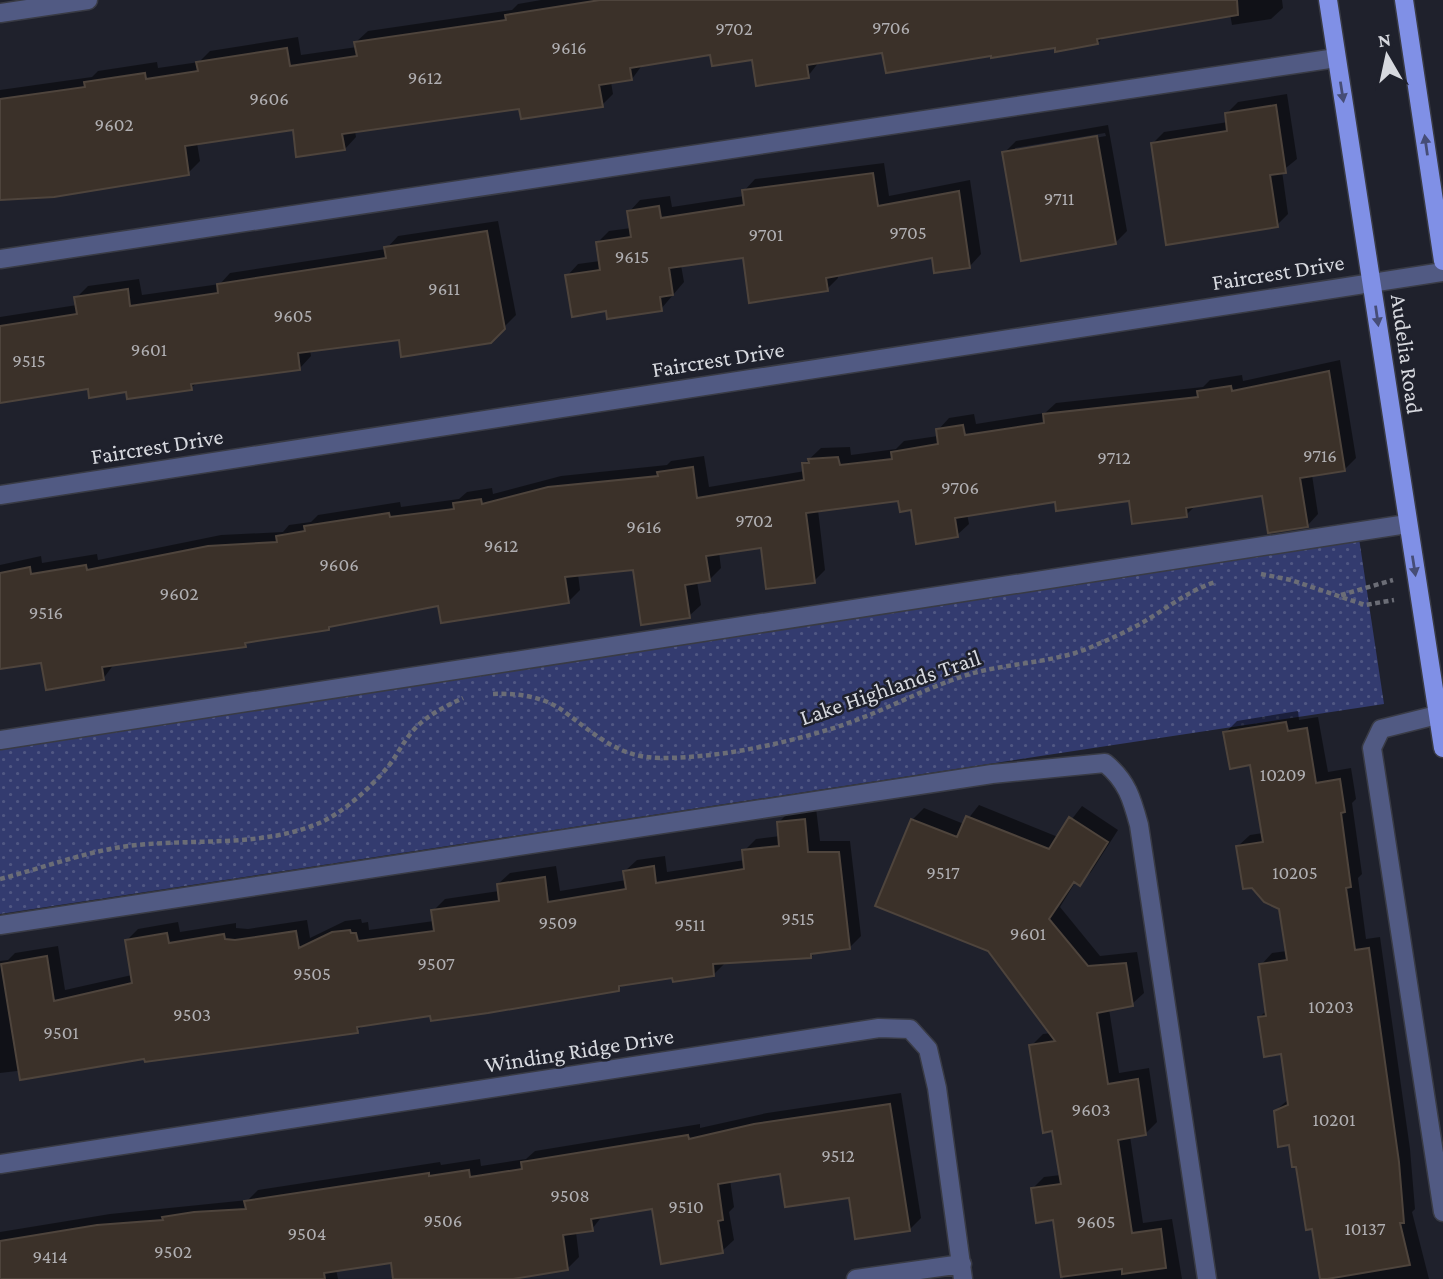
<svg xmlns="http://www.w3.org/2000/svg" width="1443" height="1279" viewBox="0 0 1443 1279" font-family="'Crimson Pro',serif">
  <defs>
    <pattern id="green-dots" width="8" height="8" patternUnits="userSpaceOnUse" patternTransform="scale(1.75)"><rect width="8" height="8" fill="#333b6f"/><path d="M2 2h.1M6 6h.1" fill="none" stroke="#505783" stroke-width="1.8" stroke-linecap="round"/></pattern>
  </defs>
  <rect width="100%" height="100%" fill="#1f212c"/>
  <path fill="url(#green-dots)" d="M1357,525L1384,704L0,914V735Z"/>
  <path fill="#0007" fill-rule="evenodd" d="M541,0H1282L1283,8L1271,19L1232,25L1230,14L1104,36L1098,43L883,51L819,62L808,76L753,58L712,53L643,64L632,79L611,82L613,94L602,105L521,107L355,131L356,137L345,149L294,128L197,143L200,161L188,173L0,199V90L92,77L98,71L157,62L158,68L199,62L210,51L298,37L301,55L357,47L356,42L368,31L512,10L518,4Z
    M1287,94L1297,159L1282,171L1288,214L1277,225L1153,143L1164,132L1228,122L1227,113L1238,102Z
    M1108,125L1127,231L1116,242L1004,153L1016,141ZM1105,133L1106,136L1015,152V148Z
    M884,163L889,196L970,180L981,254L970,266L934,256L838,274V278L827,289L744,256L681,265L684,282L661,309H608L567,276L578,264L600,261L598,242L609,231L631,228L629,212L640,200L670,196L672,207L744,196V191L755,179Z
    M498,221L516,315L490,341L400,338L310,350L311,356L300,368L199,381L191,388L127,390L90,387L0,401V317L77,305L76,298L88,286L139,279L142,295L220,284L230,273L386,249L398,236Z
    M1340,360L1356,458L1345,469L1312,475L1318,514L1307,526L1263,494L1197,504L1186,515L1130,499L1056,500L967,514L969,524L957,535L900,499L818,510L825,570L814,581L762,546L719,552L721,568L709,580L697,582L701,605L689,616L634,568L578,574L580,590L568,602L439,603L332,624L329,628L250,640L245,645L114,664L103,679L43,661L0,667V565L41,556L42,563L97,554L98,560L221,535L283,532L289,525L311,522L318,515L400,502L401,507L459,499L467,492L492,488L493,494L561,476L667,465L671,461L704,456L709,487L805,471L804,464L821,448L850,447L851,455L896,449L904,441L938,436V430L949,418L974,414L976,424L1045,413L1056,403L1203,387L1210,380L1242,375L1243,381Z
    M1298,711L1299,720L1318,717L1328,772L1351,768L1356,799L1352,803L1362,874L1358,878L1366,939L1380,937L1410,1149L1415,1209L1412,1212L1429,1279H1322L1314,1227L1297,1165L1275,1111L1289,1099L1283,1052L1260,1017L1267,1010L1261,965L1272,953L1287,951L1280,908L1238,846L1250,835L1263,833L1252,763L1225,733L1237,721Z
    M979,805L1058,837L1082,806L1118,830L1091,872L1079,883L1076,881L1060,907L1100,956L1137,952L1144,993L1132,1004L1109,1009L1119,1073L1149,1068L1157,1122L1145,1134L1130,1136L1143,1223L1172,1219L1182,1279H1063L1054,1218L1032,1189L1044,1177L1061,1175L1054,1129L1031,1046L1043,1034L1051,1033L912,820L924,808L964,824Z
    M816,808L820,841H850L861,936L849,948L816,952L811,957L726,962L714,974L674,976L624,983L619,989L363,1025L357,1031L0,1073V961L8,960L15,953L58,946L65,990L132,975L127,940L138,929L178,922L180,932L236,923V928L248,929L307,920L310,938L345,921L361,919L362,923L368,922L369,930L434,921L433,911L445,899L499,891L498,884L510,873L556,866L560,891L626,880L625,871L637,860L665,856L667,872L745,860L744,851L756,839L780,836L778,823L790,811Z
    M901,1093L921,1218L910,1229L850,1196L782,1172L730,1180L734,1207L729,1212L734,1240L722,1251L653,1207L603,1215L592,1229L576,1232L579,1257L568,1268L493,1279H395L392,1261L336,1269L338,1279H0V1232L110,1214L248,1200L258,1190L440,1162L441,1165L480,1159L481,1166L526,1159L535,1151L700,1124V1128L767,1113Z"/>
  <path fill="#3b3129" stroke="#4e443c" stroke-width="2" d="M600,0H1237L1238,15L1097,39L1098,44L1055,52V48L991,58V56L886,73L882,53L807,65L809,78L756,86L752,60L712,66L710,55L630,68L632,80L599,85L603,107L521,119L519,109L342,134L345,150L296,157L293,130L185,146L189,175L54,197L0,200V99L85,87L84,82L145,73L146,79L198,71L196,62L287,48L290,66L357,56L354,42L506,20L505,15Z
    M1276,105L1286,173L1270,175L1278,227L1166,245L1151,143L1227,131L1225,113Z
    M1097,136L1116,244L1021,261L1002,152Z
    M873,173L878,206L959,191L970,268L934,273L932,258L826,278L828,291L749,303L743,258L669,268L673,295L660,297L662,311L607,319L606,311L572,317L565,275L600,270L596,242L631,237L627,211L659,206L661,218L744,205L742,190Z
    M487,231L505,329L491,343L401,357L399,340L298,353L300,370L191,384L192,390L127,399L126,392L89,398L88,389L0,403V326L77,314L74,297L128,289L130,306L218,293L217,284L386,258L384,247Z
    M1329,371L1345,471L1300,478L1308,527L1268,533L1262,496L1186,508L1187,517L1132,524L1129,501L1056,511L1055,502L955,518L958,537L916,544L911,510L900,512L898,501L806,513L815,583L766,589L761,548L706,556L710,581L685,585L690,618L641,625L633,570L565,577L569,603L441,623L438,606L329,627V630L245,643L246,647L102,667L104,680L46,690L41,663L0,669V573L30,567L31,574L86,565L87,570L208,546L277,542L276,536L305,531L304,526L389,513L390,517L454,509L453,503L481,499L482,504L548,487L658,476L657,472L693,467L697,498L804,480L802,463H809L808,459L838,457L840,465L892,459L891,452L938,444L936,429L963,425L965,435L1044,423L1043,414L1198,397L1197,391L1231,386L1232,391Z
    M1286,722L1288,731L1307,728L1316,783L1340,779L1345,812L1341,813L1351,887L1346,888L1355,950L1369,948L1399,1162L1404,1223H1400L1410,1265L1327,1279H1320L1312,1229L1306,1230L1296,1167H1292L1289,1145L1278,1147L1274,1111L1288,1105L1281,1054L1264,1057L1258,1017L1266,1016L1259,964L1287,960L1279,909L1264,902L1252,888L1243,889L1236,846L1263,842L1250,765L1230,769L1223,732Z
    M966,816L1049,849L1069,817L1108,842L1080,886L1074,882L1049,919L1088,966L1126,963L1133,1006L1097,1013L1108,1084L1138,1079L1146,1135L1118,1140L1132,1233L1161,1229L1166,1268L1122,1274V1269L1061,1277L1053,1220L1036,1223L1031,1188L1061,1184L1052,1131L1043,1133L1029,1045L1055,1041L988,951L875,906L911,819L957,837Z
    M805,819L808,852H839L850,949L811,954V958L713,964L714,976L673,982L672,978L619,986V991L488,1013L431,1021L430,1016L357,1027L358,1033L145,1062L144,1059L20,1080L1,964L47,956L54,1001L132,983L125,940L167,933L169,943L224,934L225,939L235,940L296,931L299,948L332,932L350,930L351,933H356L358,941L434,931L431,910L499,901L497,884L545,877L548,902L626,889L623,871L654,866L656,883L744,869L742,850L779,846L777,822Z
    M890,1104L910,1231L855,1239L849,1198L785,1207L780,1174L718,1184L723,1220L718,1221L723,1253L661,1264L652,1209L591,1219L593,1231L563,1235L568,1270L513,1279H393L391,1263L324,1273L325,1279H0V1241L97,1225L163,1220L162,1217L194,1212L246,1209L244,1201L429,1173V1176L469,1170L470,1177L522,1169L521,1162L688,1135L689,1139L754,1124Z"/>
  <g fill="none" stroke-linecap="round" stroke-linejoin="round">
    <g stroke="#393b45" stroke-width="21">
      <path id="minor" d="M0,13L88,0
        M0,259L1336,58
        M0,495L1443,272
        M1437,715L1381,729L1372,748L1443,1212
        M0,740L1407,524
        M0,925L992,774L1105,763C1127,781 1132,799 1139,825L1207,1279
        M0,1164L879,1028L910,1029L928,1049L937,1088L963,1279
        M856,1279L962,1264"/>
    </g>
    <g stroke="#393b45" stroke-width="21">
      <path id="major" d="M1328,0L1443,748
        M1404,0L1443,261"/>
    </g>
    <path stroke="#6b6d76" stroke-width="4.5" stroke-dasharray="5 3.5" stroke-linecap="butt" d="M1261,574L1291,580L1365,605L1394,600
      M1341,595L1393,580
      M493,694C515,693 540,696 559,708C592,731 616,758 661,758C719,758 783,744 837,727C883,712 924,688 970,674C1008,663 1052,663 1089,648C1110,639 1131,630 1150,618C1171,605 1191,590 1215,582
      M0,879C43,868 84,852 128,846C191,838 258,848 317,824C342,814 370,788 387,768C396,757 402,744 411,733C425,716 444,707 463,698"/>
    <use href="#minor" stroke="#515a83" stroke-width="18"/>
    <use href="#major" stroke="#8090e6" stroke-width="18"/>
  </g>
  <defs><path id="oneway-solid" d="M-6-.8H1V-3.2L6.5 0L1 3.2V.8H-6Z" transform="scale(1.75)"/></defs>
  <g fill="#464d76">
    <use href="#oneway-solid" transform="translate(1342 92) rotate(81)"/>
    <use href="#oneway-solid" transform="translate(1426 145) rotate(-98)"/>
    <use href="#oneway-solid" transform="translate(1377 316) rotate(82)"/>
    <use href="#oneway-solid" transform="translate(1414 566) rotate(81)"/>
  </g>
  <g text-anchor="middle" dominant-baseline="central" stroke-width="5" stroke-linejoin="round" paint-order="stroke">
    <g font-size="19" fill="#b0afb2">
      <text x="891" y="27">9706</text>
      <text x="734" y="28">9702</text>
      <text x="569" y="47">9616</text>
      <text x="425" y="77">9612</text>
      <text x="269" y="98">9606</text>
      <text x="114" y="124">9602</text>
      <text x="1059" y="198">9711</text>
      <text x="908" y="232">9705</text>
      <text x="766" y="234">9701</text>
      <text x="632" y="256">9615</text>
      <text x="444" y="288">9611</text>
      <text x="293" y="315">9605</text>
      <text x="149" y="349">9601</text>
      <text x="29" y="360">9515</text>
      <text x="1320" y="455">9716</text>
      <text x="1114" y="457">9712</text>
      <text x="960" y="487">9706</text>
      <text x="754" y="520">9702</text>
      <text x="644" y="526">9616</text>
      <text x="501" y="545">9612</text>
      <text x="339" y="564">9606</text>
      <text x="179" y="593">9602</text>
      <text x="46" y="612">9516</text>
      <text x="1283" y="774">10209</text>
      <text x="943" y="872">9517</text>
      <text x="1295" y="872">10205</text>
      <text x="798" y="918">9515</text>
      <text x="558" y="922">9509</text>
      <text x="690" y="924">9511</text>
      <text x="1028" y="933">9601</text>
      <text x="436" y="963">9507</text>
      <text x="312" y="973">9505</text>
      <text x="1331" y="1006">10203</text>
      <text x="192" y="1014">9503</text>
      <text x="61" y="1032">9501</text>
      <text x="1091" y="1109">9603</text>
      <text x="1334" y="1119">10201</text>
      <text x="838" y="1155">9512</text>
      <text x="570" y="1195">9508</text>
      <text x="686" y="1206">9510</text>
      <text x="443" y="1220">9506</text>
      <text x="1096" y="1221">9605</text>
      <text x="1365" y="1228">10137</text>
      <text x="307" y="1233">9504</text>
      <text x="173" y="1251">9502</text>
      <text x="50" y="1256">9414</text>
    </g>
    <g font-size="23" fill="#d7d9df" stroke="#1f212c">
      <text transform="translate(1278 272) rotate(-9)">Faircrest Drive</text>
      <text transform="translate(1407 354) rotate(82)">Audelia Road</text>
      <text transform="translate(718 359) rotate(-9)">Faircrest Drive</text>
      <text transform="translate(157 446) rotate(-9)">Faircrest Drive</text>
      <text transform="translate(890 687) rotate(-19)">Lake Highlands Trail</text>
      <text transform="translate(579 1050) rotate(-9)">Winding Ridge Drive</text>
    </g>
  </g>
  <g transform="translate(1387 56) rotate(351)" stroke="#1f212c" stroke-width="5" paint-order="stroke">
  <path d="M0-5L12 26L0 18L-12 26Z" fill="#d7d9df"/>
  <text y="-10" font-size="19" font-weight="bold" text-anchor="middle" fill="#d7d9df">N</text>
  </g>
</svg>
